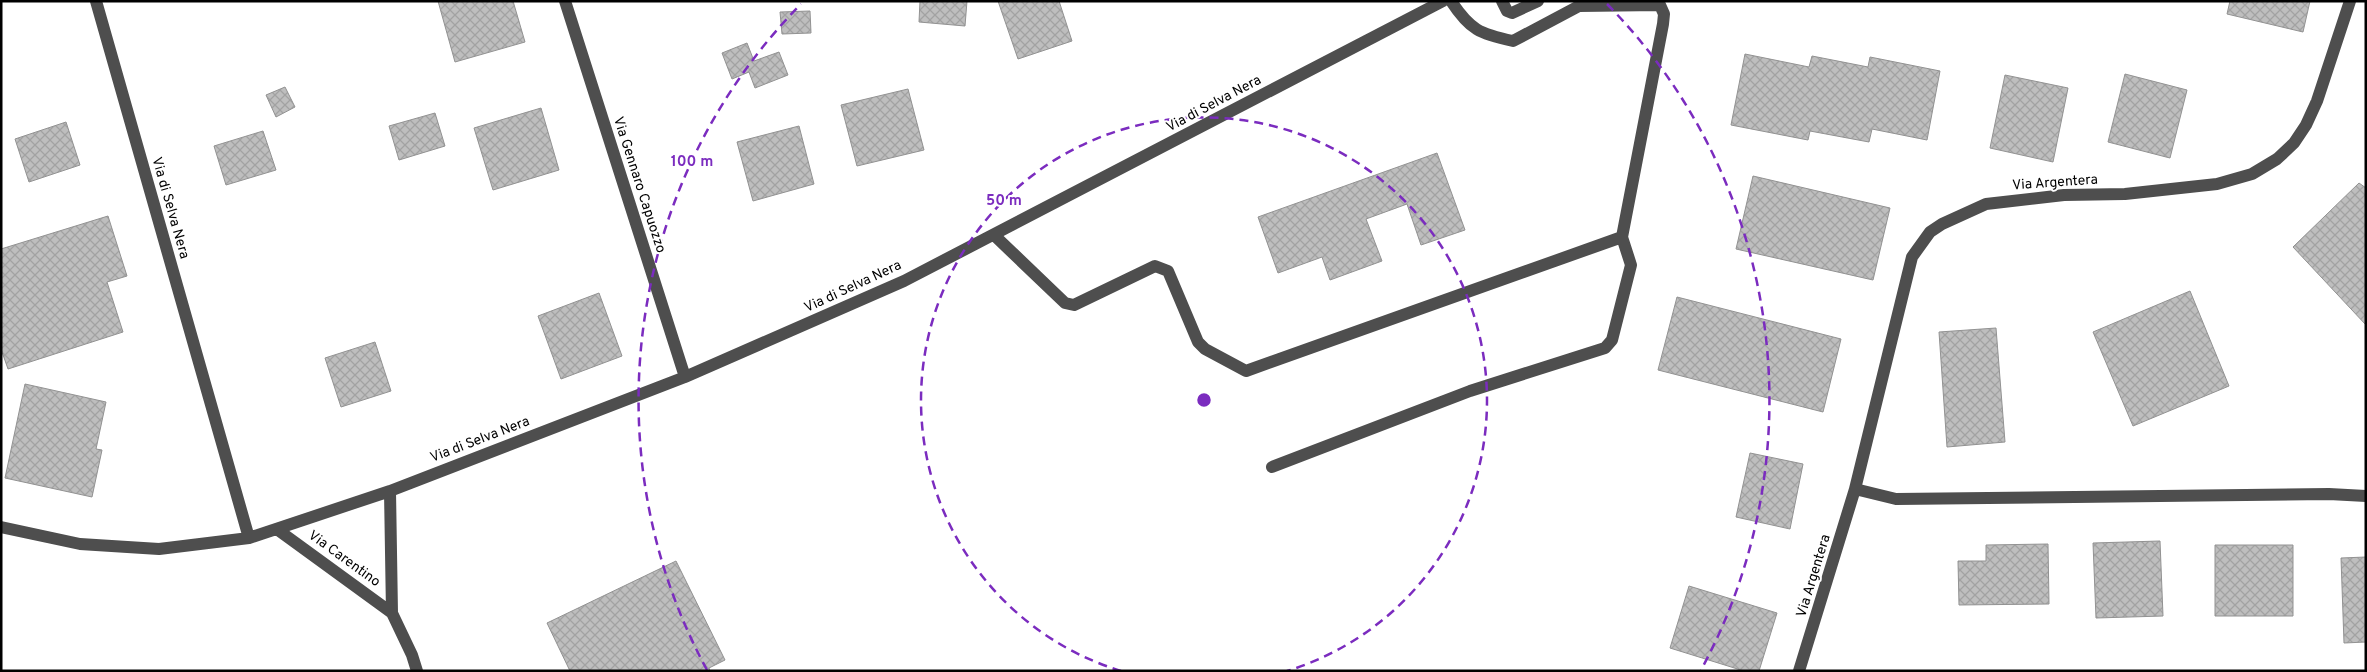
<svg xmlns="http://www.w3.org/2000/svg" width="2367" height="672" viewBox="0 0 2367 672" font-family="Overpass,sans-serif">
  <defs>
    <pattern id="building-cross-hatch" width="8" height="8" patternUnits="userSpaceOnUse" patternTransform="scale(1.25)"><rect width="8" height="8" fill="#bebebe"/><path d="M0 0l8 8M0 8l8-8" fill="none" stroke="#a2a2a2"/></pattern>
  </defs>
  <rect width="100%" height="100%" fill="#fff"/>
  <path fill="url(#building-cross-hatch)" stroke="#929292" d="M438,1H513L525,42L455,62Z
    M920,1H967L965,26L919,22Z
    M998,1H1059L1072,41L1018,59Z
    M2230,1H2310L2303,32L2227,14Z
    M810,11L811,33L782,34L780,12Z
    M747,43L754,61L779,52L788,75L755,88L749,72L732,79L722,53Z
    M1745,54L1809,67L1812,56L1868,67L1870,57L1940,71L1927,140L1872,129L1869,142L1810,131L1808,140L1731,125Z
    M2125,74L2187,90L2170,158L2108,142Z
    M2005,75L2068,88L2053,162L1990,148Z
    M285,87L295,107L276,117L266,95Z
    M908,89L924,150L857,166L841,105Z
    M541,108L559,170L493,190L474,128Z
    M435,113L445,146L399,160L389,126Z
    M66,122L80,165L29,182L15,139Z
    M799,126L814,184L753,201L737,142Z
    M263,131L276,170L226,185L214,146Z
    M1437,153L1465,230L1421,245L1407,204L1366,219L1382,261L1330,280L1322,257L1278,273L1258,217Z
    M1753,176L1890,208L1873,280L1736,249Z
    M2359,183L2366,188V325L2293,247Z
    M108,216L127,276L107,282L123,332L8,369L1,349V249Z
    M2190,291L2229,386L2133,426L2093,332Z
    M599,293L622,356L561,379L538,316Z
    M1677,297L1841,339L1823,412L1658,370Z
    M1996,328L2005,442L1947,447L1939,332Z
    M375,342L391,391L341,407L325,358Z
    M25,384L106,402L96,449L102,450L92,497L5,478Z
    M1750,453L1803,464L1790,529L1736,517Z
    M2160,541L2163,616L2096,618L2093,543Z
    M2048,544L2049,604L1959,605L1958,561H1986V545Z
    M2215,545H2293V616H2215Z
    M2366,557V642L2344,643L2341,558Z
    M676,561L725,660L709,668L710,671H570L547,623Z
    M1689,586L1777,613L1759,671H1744L1670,648Z"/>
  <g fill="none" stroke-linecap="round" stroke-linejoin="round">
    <path stroke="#4e4e4e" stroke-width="12" d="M96,1L249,538
      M565,1L685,377
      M1502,1L1507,11L1512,13L1538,1
      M995,236L1065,303L1074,305L1155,266L1168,271L1198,342L1205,349L1246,371L1622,237L1663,24L1664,14L1660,5L1579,6L1513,41C1480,34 1470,30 1451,1
      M1272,467L1470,391L1605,348L1612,340L1631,265L1622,237
      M1855,489L1896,499L2329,494L2366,496
      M1,527L80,544L159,549L249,538L390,491L685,377L904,281L1443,1
      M278,530L392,613L390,491
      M392,613L412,655L417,671
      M1799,671L1855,489L1912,257L1930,232L1942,224L1986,204L2064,195L2125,194L2217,184L2252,174L2277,159L2294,143L2306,125L2317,101L2350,1"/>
  </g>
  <g fill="none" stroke="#7b2cbf" stroke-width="2.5" stroke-dasharray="9 6">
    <path d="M1121 671A283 283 0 1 1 1287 671"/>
    <path d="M707 670A565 565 0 0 1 801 4M1607 4A565 565 0 0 1 1701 670"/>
  </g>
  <g text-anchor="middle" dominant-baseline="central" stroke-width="4" stroke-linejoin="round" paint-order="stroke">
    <g font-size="14" fill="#000" stroke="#fff">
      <text transform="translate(1214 104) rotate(-28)">Via di Selva Nera</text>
      <text transform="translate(2055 183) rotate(-4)">Via Argentera</text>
      <text transform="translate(639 185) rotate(72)">Via Gennaro Capuozzo</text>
      <text transform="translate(170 208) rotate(74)">Via di Selva Nera</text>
      <text transform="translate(853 287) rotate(-25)">Via di Selva Nera</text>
      <text transform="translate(480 440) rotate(-21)">Via di Selva Nera</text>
      <text transform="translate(344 559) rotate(36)">Via Carentino</text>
      <text transform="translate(1814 576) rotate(-73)">Via Argentera</text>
    </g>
  </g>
  <circle cx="1204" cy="400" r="8" fill="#7b2cbf" stroke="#fff" stroke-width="2.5"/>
  <g font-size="15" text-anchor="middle" font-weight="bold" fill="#7b2cbf" stroke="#fff" stroke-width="4" stroke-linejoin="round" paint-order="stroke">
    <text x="692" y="166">100 m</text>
    <text x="1004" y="205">50 m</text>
  </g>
  <rect width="2367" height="672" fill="none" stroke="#000000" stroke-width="5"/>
</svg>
